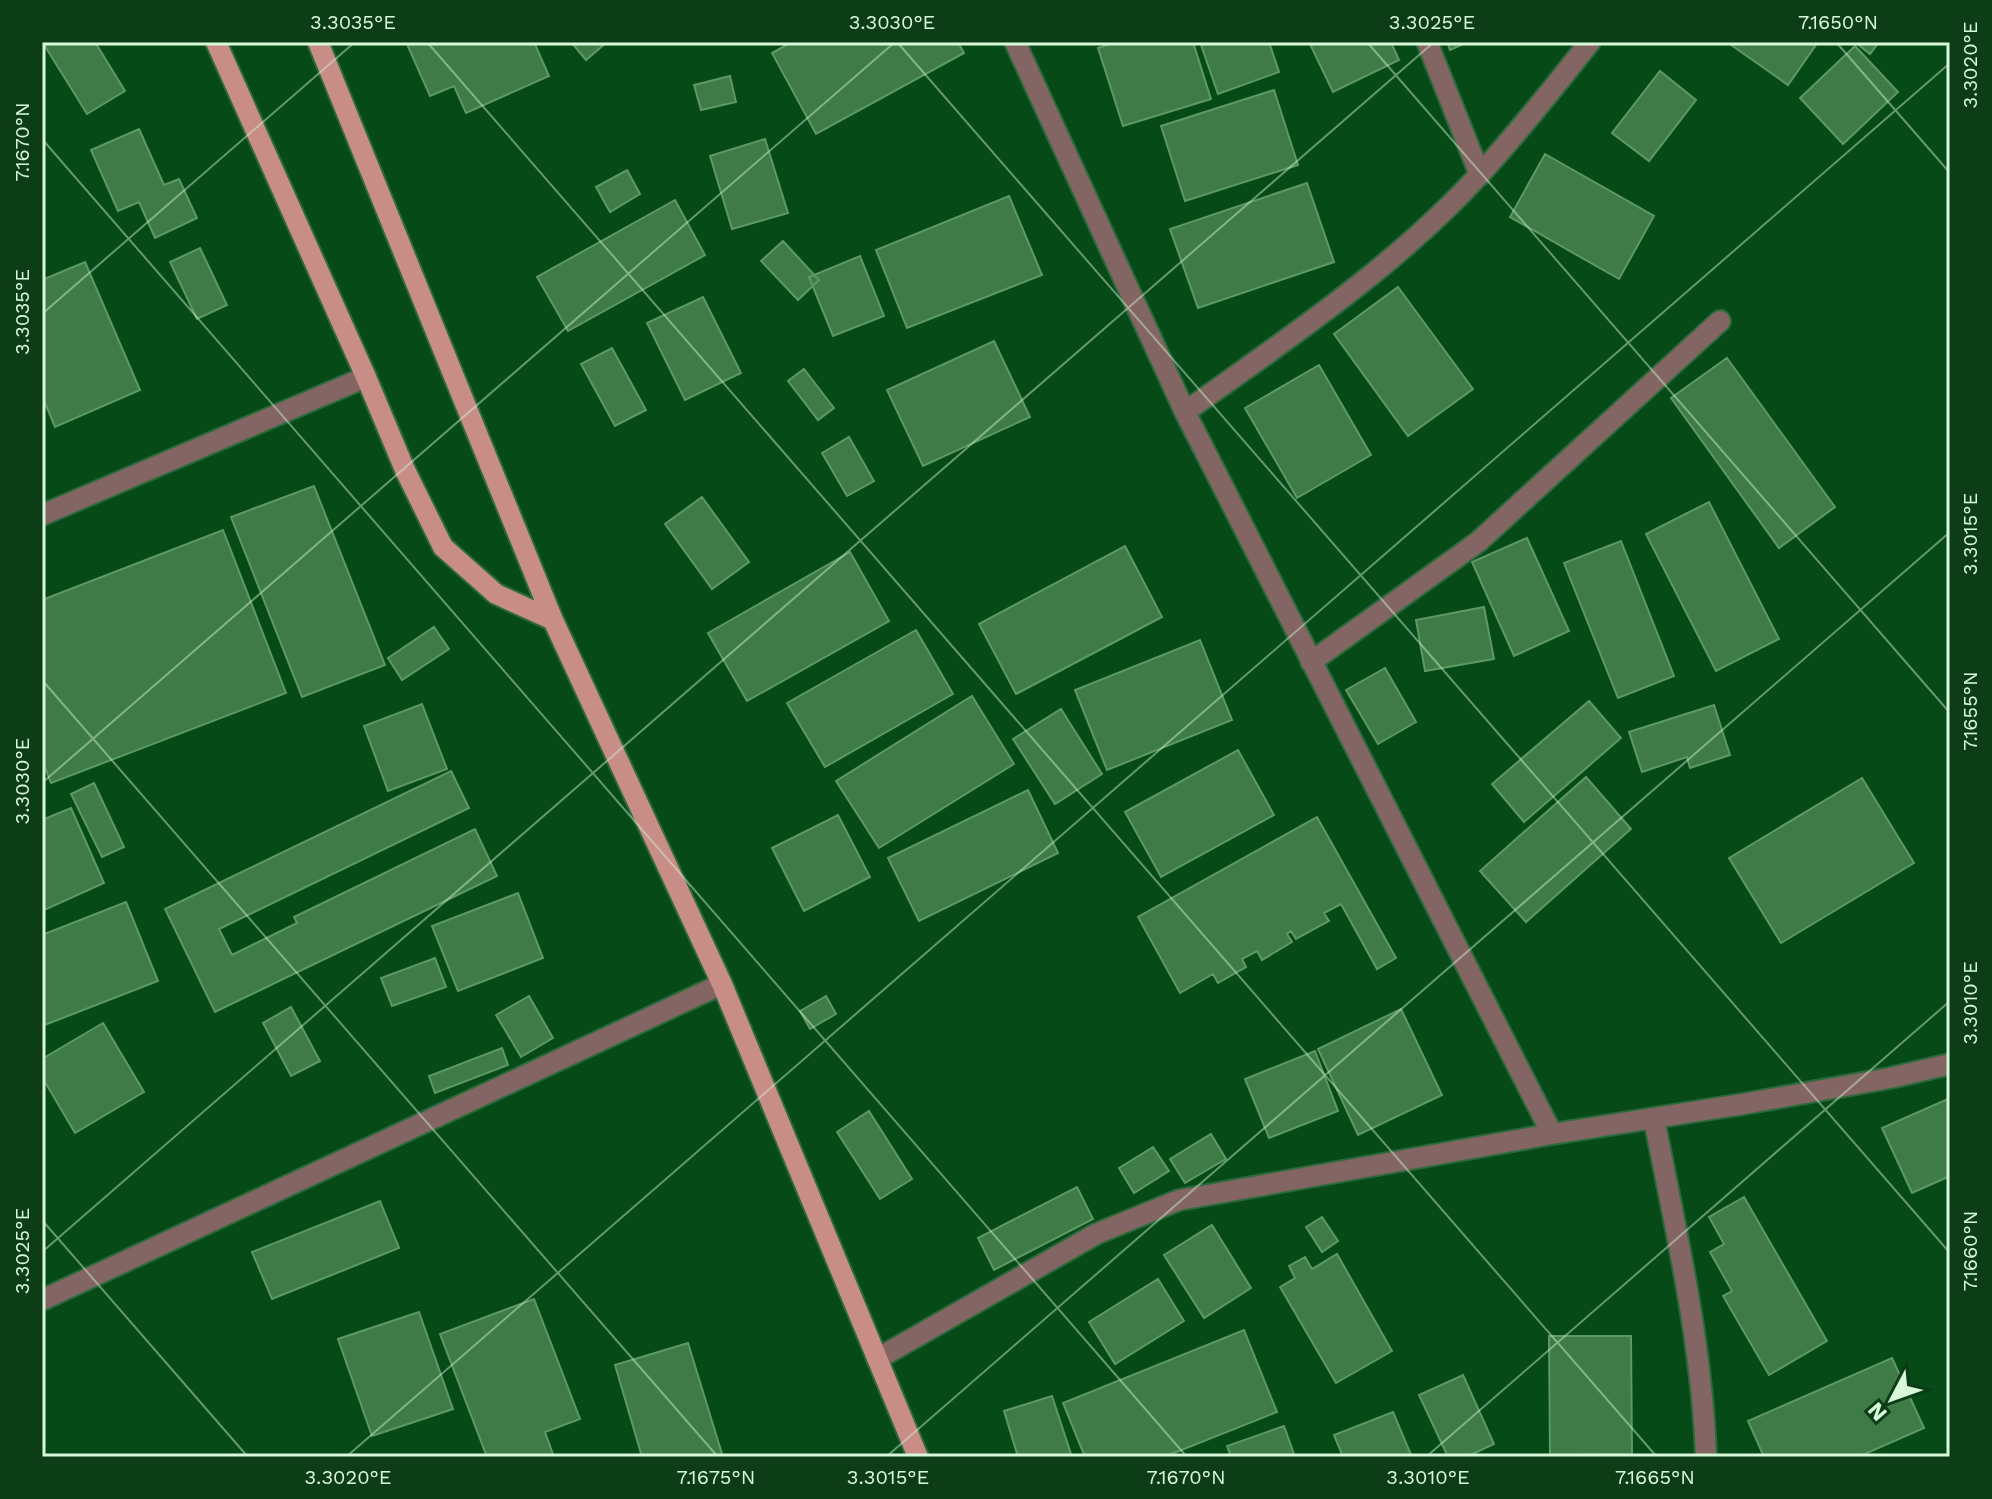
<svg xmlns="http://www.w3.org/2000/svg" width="1992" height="1499" viewBox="0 0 1992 1499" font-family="'Work Sans',sans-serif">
  <rect width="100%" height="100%" fill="#064a18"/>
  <path fill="#3f7b46" stroke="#5d9963" stroke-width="2" d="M95,42L125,91L87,114L43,43Z
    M406,42H534L549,76L466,113L454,86L430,96Z
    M571,42H607L586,60Z
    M792,42H958L964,53L816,134L772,53Z
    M1117,42H1193L1211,99L1123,126L1098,48Z
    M1200,42H1269L1279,72L1218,94Z
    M1309,42H1391L1399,60L1333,92Z
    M1447,42H1468L1450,50Z
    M1727,42H1818L1788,85Z
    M1855,42H1879L1870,54Z
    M1855,46L1898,92L1843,144L1800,98Z
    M1660,71L1696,100L1649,161L1612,133Z
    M730,76L736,102L701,110L694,85Z
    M1274,90L1298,165L1185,201L1161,126Z
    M139,129L164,185L179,179L197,218L155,238L139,202L118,211L91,150Z
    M765,139L788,213L732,229L710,156Z
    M1545,154L1654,216L1619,279L1510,217Z
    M627,170L640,194L610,212L596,187Z
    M1307,183L1334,262L1198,308L1170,229Z
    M1009,196L1042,275L907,328L876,250Z
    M675,200L705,255L568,331L537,277Z
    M783,241L819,280L798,300L761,261Z
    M200,248L227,305L197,319L170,262Z
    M860,256L884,316L833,336L809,277Z
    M85,262L140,390L55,427L42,396V280Z
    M1398,287L1473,389L1408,436L1334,334Z
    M703,297L741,373L685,400L647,323Z
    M994,341L1030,417L923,466L887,390Z
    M612,348L646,410L615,426L581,364Z
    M1727,358L1835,507L1779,548L1671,398Z
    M1319,365L1371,455L1297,498L1245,408Z
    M804,369L834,408L818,420L788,381Z
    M849,437L874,481L847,496L822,453Z
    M314,486L385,665L302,697L231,517Z
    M702,497L749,562L712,589L665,524Z
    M1709,502L1779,639L1716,671L1646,534Z
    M223,530L286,693L51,783L42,760V600Z
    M1527,538L1569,631L1514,656L1472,562Z
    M1621,541L1674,676L1618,698L1564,563Z
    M1125,546L1162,617L1016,694L979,624Z
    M850,552L889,621L747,701L708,633Z
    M1484,607L1494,659L1425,671L1416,620Z
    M434,627L449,649L402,680L388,658Z
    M916,630L953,694L825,767L787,703Z
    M1200,640L1232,720L1107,770L1075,690Z
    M1385,668L1416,722L1378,744L1346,690Z
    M972,696L1014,764L879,848L836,781Z
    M1589,701L1621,738L1524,822L1492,784Z
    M422,704L447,769L388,791L364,726Z
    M1714,705L1730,755L1690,768L1687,757L1642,772L1629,732Z
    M1061,709L1102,774L1055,804L1013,739Z
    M1238,750L1274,815L1161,877L1125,812Z
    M451,771L469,808L219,929L232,955L297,923L294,917L475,829L497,876L215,1012L165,909Z
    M1586,777L1631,829L1526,922L1480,871Z
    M1862,778L1914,863L1781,943L1729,858Z
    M94,783L124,847L102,857L71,794Z
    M1028,790L1058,853L919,921L888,858Z
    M71,808L104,883L42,911V820Z
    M838,815L870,877L804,911L772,848Z
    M1317,817L1396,958L1377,969L1341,904L1324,913L1329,921L1296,939L1291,931L1287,934L1292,942L1262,960L1257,951L1242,959L1246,967L1218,983L1213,974L1180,993L1138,917Z
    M518,893L543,958L458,991L432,926Z
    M126,902L158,981L42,1026V935Z
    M435,958L446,987L392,1006L381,978Z
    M529,996L553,1038L521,1057L496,1015Z
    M826,996L836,1014L810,1029L800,1011Z
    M291,1007L320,1061L291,1076L263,1023Z
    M1401,1009L1442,1095L1358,1135L1318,1049Z
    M103,1023L144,1092L75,1133L42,1077V1059Z
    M502,1048L508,1065L435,1093L429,1076Z
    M1315,1051L1338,1111L1269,1138L1245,1079Z
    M1950,1098V1176L1912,1193L1882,1128Z
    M869,1111L912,1179L880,1199L837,1132Z
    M1211,1134L1226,1159L1185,1183L1170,1159Z
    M1153,1147L1169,1171L1134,1193L1119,1168Z
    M1077,1187L1093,1219L994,1270L978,1238Z
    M1744,1197L1827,1341L1769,1375L1723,1296L1732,1291L1710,1252L1724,1244L1709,1217Z
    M380,1201L399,1248L272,1299L252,1252Z
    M1322,1217L1338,1241L1322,1252L1306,1227Z
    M1212,1225L1251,1288L1204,1318L1164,1255Z
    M1337,1254L1392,1351L1336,1383L1280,1287L1295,1278L1289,1266L1305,1257L1312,1269Z
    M1158,1279L1184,1321L1115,1364L1089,1322Z
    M534,1299L580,1419L545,1432L554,1457H487L440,1334Z
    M419,1312L453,1409L372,1436L338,1339Z
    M1244,1330L1277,1412L1164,1457H1085L1063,1403Z
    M1549,1336H1631L1632,1454L1550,1455Z
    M688,1343L723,1457H642L615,1365Z
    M1892,1358L1924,1428L1858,1457H1764L1748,1421Z
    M1463,1375L1494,1444L1466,1457H1448L1419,1395Z
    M1052,1396L1072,1457H1018L1004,1411Z
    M1393,1412L1412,1457H1343L1334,1435Z
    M1284,1426L1295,1457H1231L1227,1446Z"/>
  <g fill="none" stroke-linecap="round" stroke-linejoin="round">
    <g stroke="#2c693b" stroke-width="24">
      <path id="minor" d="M1015,42L1185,412L1552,1134
        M1427,42L1480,175
        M1185,412C1287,339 1395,267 1480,174C1519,132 1554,87 1590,42
        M42,515L366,377
        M1311,662L1478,542L1720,321
        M1654,1119C1676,1231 1702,1343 1706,1457
        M42,1300L722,984
        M877,1359L1096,1234L1179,1200L1552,1134L1743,1104L1890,1078L1950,1064"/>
    </g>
    <g stroke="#2c693b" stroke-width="24">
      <path id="major" d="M216,42L366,377L405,470L443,547L496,594L553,620
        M318,42L553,620L722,984L918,1457"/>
    </g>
    <use href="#minor" stroke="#836663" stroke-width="20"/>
    <use href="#major" stroke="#c78d86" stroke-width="20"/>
  </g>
  <path fill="none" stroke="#d8f8da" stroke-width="2" stroke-opacity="0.45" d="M427,42L1657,1457M897,42L1950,1253M1367,42L1950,713M1836,42L1950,173M42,139L1187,1457M42,314L355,42M42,680L718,1457M42,783L895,42M42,1220L248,1457M42,1252L1434,42M346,1457L1950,63M886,1457L1950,532M1426,1457L1950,1001"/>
  <rect width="1992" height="1499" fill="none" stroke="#0d3d17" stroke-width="88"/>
  <g transform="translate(1892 1399) rotate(229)" stroke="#0d3d17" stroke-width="6" paint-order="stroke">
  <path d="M0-6L14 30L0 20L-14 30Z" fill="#d8f8da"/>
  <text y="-12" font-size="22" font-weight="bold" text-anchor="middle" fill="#d8f8da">N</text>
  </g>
  <rect x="44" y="44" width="1904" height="1411" fill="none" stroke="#d8f8da" stroke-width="3"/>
  <g font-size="20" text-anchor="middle" fill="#d8f8da">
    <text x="353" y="29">3.3035°E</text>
    <text x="892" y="29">3.3030°E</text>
    <text x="1432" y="29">3.3025°E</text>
    <text x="1838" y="29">7.1650°N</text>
    <text transform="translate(1970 65) rotate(-90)" y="7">3.3020°E</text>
    <text transform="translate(22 142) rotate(-90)" y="7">7.1670°N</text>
    <text transform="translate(22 312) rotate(-90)" y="7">3.3035°E</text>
    <text transform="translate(1970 534) rotate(-90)" y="7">3.3015°E</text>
    <text transform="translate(1970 711) rotate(-90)" y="7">7.1655°N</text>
    <text transform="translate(22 781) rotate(-90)" y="7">3.3030°E</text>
    <text transform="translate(1970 1003) rotate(-90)" y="7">3.3010°E</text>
    <text transform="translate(22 1251) rotate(-90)" y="7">3.3025°E</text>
    <text transform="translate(1970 1251) rotate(-90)" y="7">7.1660°N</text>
    <text x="348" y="1484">3.3020°E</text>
    <text x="716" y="1484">7.1675°N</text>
    <text x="888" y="1484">3.3015°E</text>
    <text x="1186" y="1484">7.1670°N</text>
    <text x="1428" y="1484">3.3010°E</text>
    <text x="1655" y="1484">7.1665°N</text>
  </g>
</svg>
